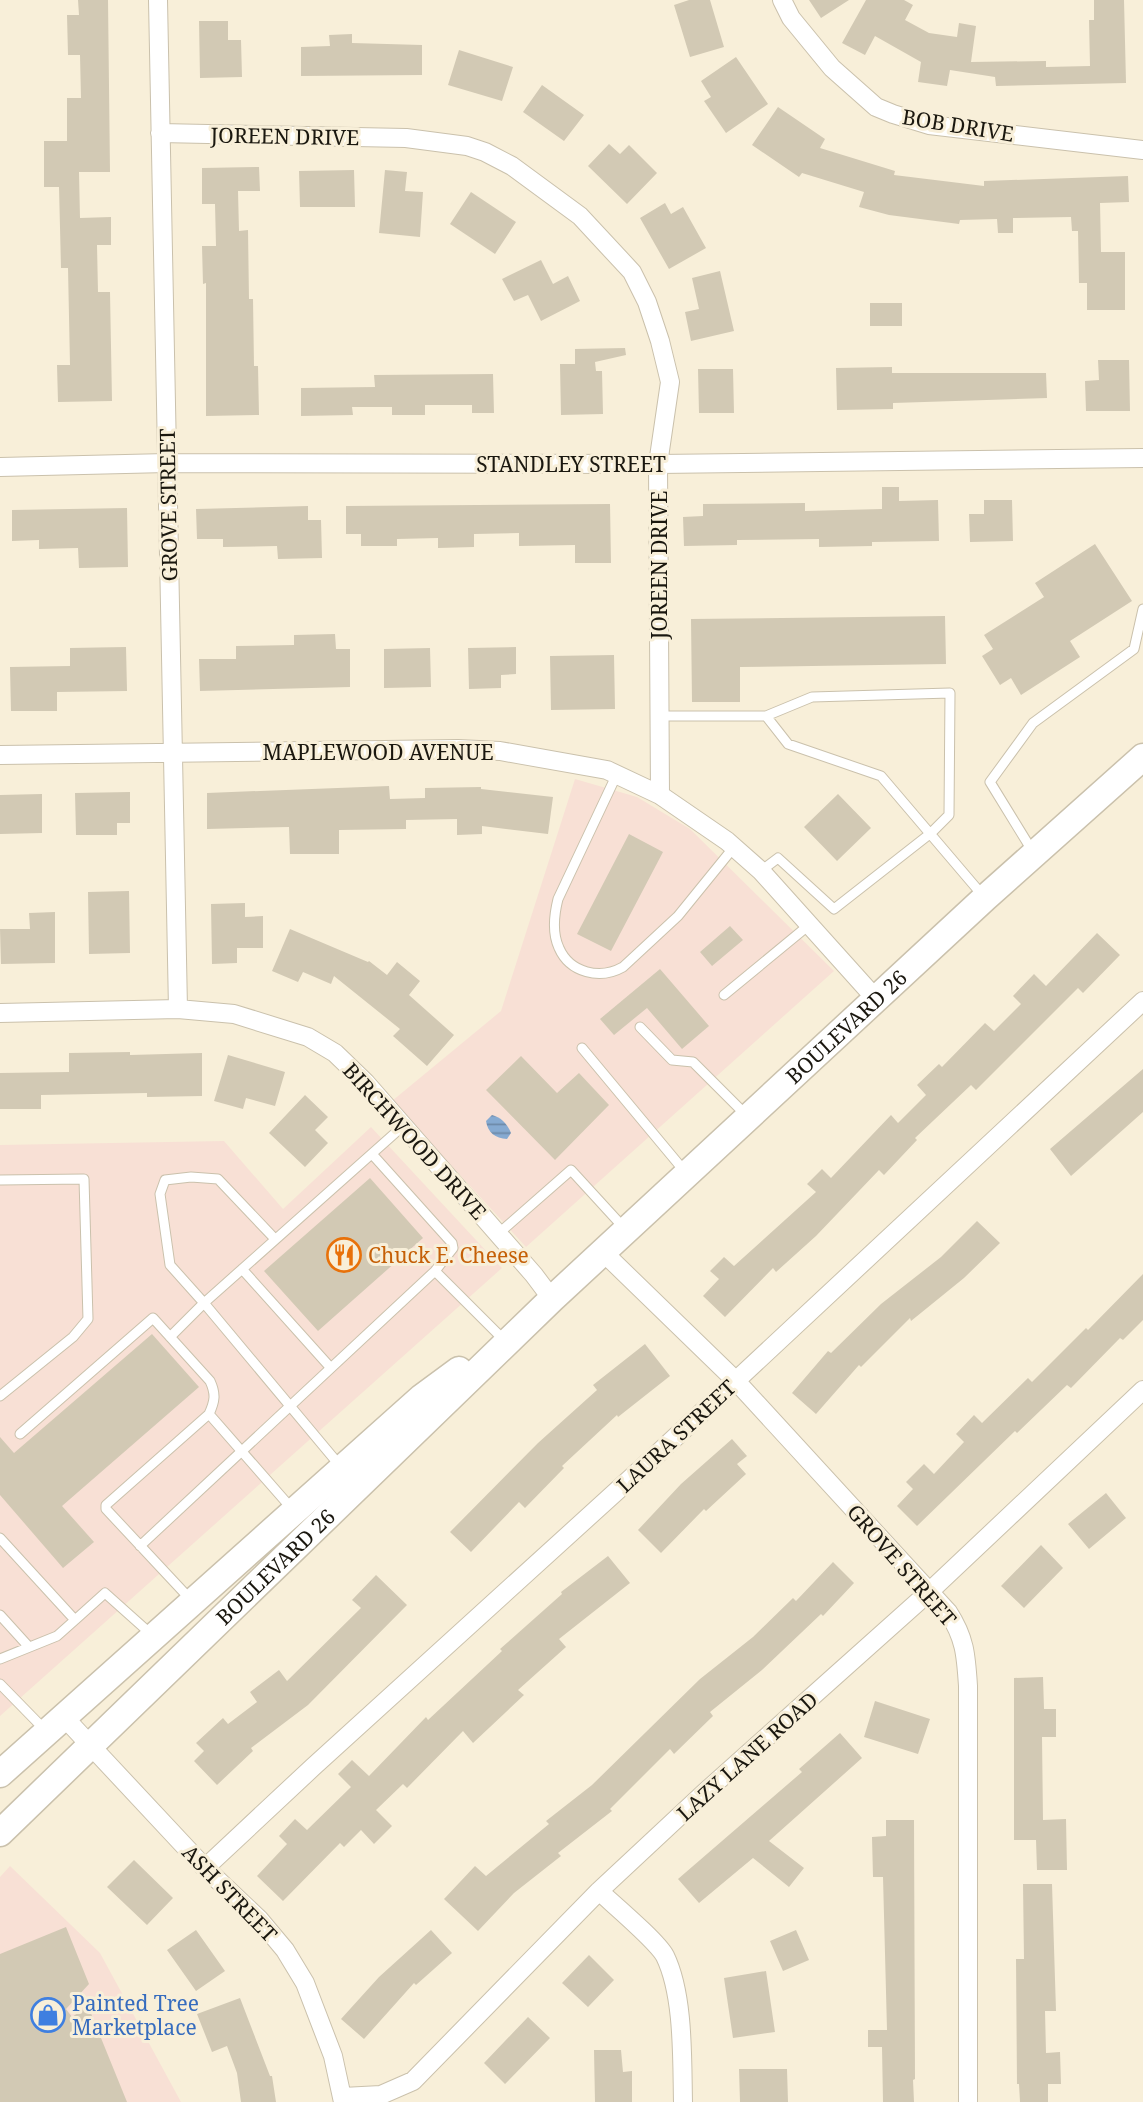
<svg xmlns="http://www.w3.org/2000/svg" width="1143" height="2102" viewBox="0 0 1143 2102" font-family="'Noto Serif',serif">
  <defs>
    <pattern id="water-rules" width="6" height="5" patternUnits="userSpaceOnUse" patternTransform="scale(1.75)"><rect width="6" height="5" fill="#86aad1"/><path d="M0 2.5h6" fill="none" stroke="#6d89a8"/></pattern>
  </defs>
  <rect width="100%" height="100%" fill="#f8efd9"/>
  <path fill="#f8e0d5" d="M575,779L637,797L690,829L834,971L526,1247L392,1101L501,1011Z
    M371,1127L502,1268L0,1716V1145L224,1141L283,1209Z
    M10,1866L100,1953L181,2102H0V1877Z"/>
  <path fill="url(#water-rules)" d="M492,1115C501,1117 508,1125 511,1133L507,1139C495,1138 488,1133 486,1121Z"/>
  <path fill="#d2c9b4" d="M78,0H108L110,172H79L80,218L111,217V245H97L98,292H110L112,401L58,402L57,365H70L68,268H61L59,187H44V141H67V98H81L80,55H68L67,15H79Z
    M689,0H710L724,47L690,57L674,5Z
    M809,0H849L821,18Z
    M866,0H904L913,5L905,20L929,33L957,37L959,23L976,26L971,62L1046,61V67L1090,66L1089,20H1094V0H1124L1126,83L996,86L995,77L950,70L947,86L918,82L921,62L875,36L865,55L842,43Z
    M199,21H228V40H241L242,77L200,78Z
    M352,34V43L422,45V75L301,76V47L330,46L329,35Z
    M459,50L513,67L502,101L448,85Z
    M736,57L768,104L726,133L704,101L711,97L701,81Z
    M542,85L584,115L564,141L523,112Z
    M778,107L825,139L820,148L895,171L894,175L984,186V181L1128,176L1129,202L1100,203L1101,252H1125V310H1087V283H1079L1078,231H1072L1071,217L1013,218V233H998L997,219L960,220L959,224L889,215L859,207L864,192L802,173L799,177L752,145Z
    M609,144L620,154L629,145L657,173L627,204L588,166Z
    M259,167L260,191H238L239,231L248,230L249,299H253L254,366H258L259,415L206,416V283L203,284L202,246H216L215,204H202V168Z
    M354,170L355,207H300L299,171Z
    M385,170L407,172L405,191L423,192L420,237L379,233Z
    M471,192L516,222L495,254L450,224Z
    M665,203L671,214L683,207L706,248L669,269L640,218Z
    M541,260L553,284L568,276L580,301L541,321L528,295L514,301L502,279Z
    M720,271L734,331L691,341L685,312L699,309L692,278Z
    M870,303H902V326H870Z
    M625,348L626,355L595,362L596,371H602L603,414L561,415L560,364H575V349Z
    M1098,360H1129L1130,411H1086L1085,381L1099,380Z
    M892,367V373H1046L1047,398L893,403V409L837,410L836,368Z
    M698,369H733L734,413H699Z
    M493,374L494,413H472V405H425V415H392V407H352L353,415L301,416V388L375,387L374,375Z
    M882,487H899V501L938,500L939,541L872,542V546L819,547V539L737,540V545L684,546L683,517L703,516V504L805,503V511L882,509Z
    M984,500H1012L1013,541L970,542L969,514H984Z
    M610,504L611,563H575V545L519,546V533L474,534V547L438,548V538L397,539V546H361V534H346V506Z
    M308,506V520H321L322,558L278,559L277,546L223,547V539H197L196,509Z
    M127,508L128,567L79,568L78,548L39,549V540L12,541V510Z
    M1095,544L1132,601L1070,641L1080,657L1021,695L1011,678L1000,685L982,656L993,649L984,635L1044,597L1035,583Z
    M945,616L946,664L740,667V702H692L691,619Z
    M335,634L336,649H350V687L200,691L199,659H236V646L294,645V635Z
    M126,647L127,691L57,692V711H11L10,667L70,666V648Z
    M516,647V674L501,675V688L469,689L468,648Z
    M430,648L431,687L384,688V649Z
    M614,655L615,709L551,710L550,656Z
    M389,786L390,799L425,798V788L481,787V789L553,797L548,834L482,826V834L457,835V819L406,820V829L339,830V854H290L289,827L207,829V793Z
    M130,792V823H117V835H76L75,793Z
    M42,794V833L0,834V795Z
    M838,794L871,828L837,861L804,827Z
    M629,834L663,852L611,951L577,934Z
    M129,891L130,953L89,954L88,892Z
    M245,903V917L263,916V948H237V963L212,964L211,904Z
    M55,912V963L1,964L0,929H30L29,913Z
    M730,926L743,940L712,966L700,952Z
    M290,929L368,962L369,961L387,975L397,962L420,981L409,995L454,1035L427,1066L393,1036L400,1029L334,976L331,984L303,972L298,982L272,971Z
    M1097,933L1120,955L1083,993L1078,988L976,1090L971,1085L915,1138L917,1140L884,1175L879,1170L816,1236L776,1272L773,1268L725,1317L703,1296L719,1279L710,1271L724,1257L734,1266L816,1192L807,1184L822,1169L831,1178L891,1115L898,1123L926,1095L917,1085L939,1064L942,1067L985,1023L994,1031L1021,1004L1013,996L1034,974L1046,986Z
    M660,969L709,1026L682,1049L647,1008L614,1035L600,1019Z
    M130,1052V1055L202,1053V1096L147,1097V1093L41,1095V1109H0V1073L69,1072V1053Z
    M228,1055L285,1072L275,1106L246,1098L243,1109L214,1101Z
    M521,1056L557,1093L579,1073L609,1105L555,1160L486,1090Z
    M1143,1069V1112L1071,1176L1050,1149Z
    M305,1095L328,1117L315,1130L328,1143L305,1167L269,1133Z
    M370,1178L423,1238L318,1331L264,1271Z
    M977,1221L1000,1243L964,1278L911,1321L910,1318L861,1367L859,1365L816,1414L792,1393L828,1351L831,1353L881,1304L941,1257Z
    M1143,1274V1320L1123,1340L1120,1338L1071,1388L1067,1385L1017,1433L1015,1431L917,1526L897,1506L913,1489L906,1482L924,1464L934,1474L964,1442L956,1434L974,1415L982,1423L1028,1378L1032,1382L1086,1328L1088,1330Z
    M152,1334L199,1387L62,1506L94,1542L63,1568L0,1495V1437L14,1453Z
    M645,1344L670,1376L618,1417L617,1415L562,1466L564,1468L525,1508L519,1502L471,1552L450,1532L538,1443L597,1390L593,1385Z
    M732,1439L747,1456L737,1464L746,1474L706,1511L704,1509L661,1553L638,1530L681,1484Z
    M1106,1493L1126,1518L1089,1549L1068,1524Z
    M1041,1545L1063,1568L1024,1608L1001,1586Z
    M608,1556L630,1583L559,1639L566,1647L518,1690L524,1695L473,1743L463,1731L407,1788L403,1784L376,1810L392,1826L374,1844L361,1830L344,1847L340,1843L283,1901L257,1876L287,1844L279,1836L295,1819L307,1830L351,1787L338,1774L352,1760L369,1776L426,1717L428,1720L502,1651L500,1649L562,1594L561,1592Z
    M833,1562L854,1583L823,1616L821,1614L762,1670L710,1712L713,1716L674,1754L670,1749L610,1809L612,1811L558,1853L561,1856L514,1893L478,1931L444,1899L475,1866L486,1876L549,1824L546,1821L592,1785L700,1679L753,1637L793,1598L796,1601Z
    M376,1575L407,1605L308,1705L251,1748L253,1751L217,1785L194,1761L204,1751L196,1743L223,1718L228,1724L257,1702L250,1692L279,1670L287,1681L361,1608L352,1600Z
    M1043,1677L1044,1709H1056V1737H1042L1043,1820L1066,1819L1067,1870H1037L1036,1840H1014V1678Z
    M875,1701L930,1719L918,1754L864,1737Z
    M840,1733L862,1758L769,1841L804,1868L789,1887L753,1858L699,1903L678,1879L802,1772L799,1769Z
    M886,1820H914L915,2079L913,2080L914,2102H883L882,2047H868V2030H887L883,1877H873L872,1837L886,1836Z
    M134,1860L173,1898L147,1925L107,1887Z
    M1023,1884H1052L1056,2011H1045L1046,2053L1060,2052L1061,2084H1048V2102H1020L1019,2084H1017L1016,1959H1024Z
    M66,1927L89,1984L66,2009L72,2017L88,2006L127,2102H0V1954Z
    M196,1930L225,1971L196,1991L167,1950Z
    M431,1930L452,1953L416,1985L414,1983L364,2039L341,2019L379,1977Z
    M796,1930L809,1960L783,1971L770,1941Z
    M589,1955L614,1980L588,2007L562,1983Z
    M766,1971L775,2032L733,2038L724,1978Z
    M240,1998L270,2076H272L276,2102H241L237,2073L227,2046L212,2052L197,2014Z
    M528,2017L550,2038L505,2084L484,2063Z
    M594,2050H621L623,2072L632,2071V2102H595Z
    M739,2069H787L788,2102H740Z"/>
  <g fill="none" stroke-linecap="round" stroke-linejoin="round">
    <g stroke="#cac1ac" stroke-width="11">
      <path id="lane" d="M660,716H766L812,697L950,693L949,815L931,833L834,909L778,858L761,871
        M766,716L788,744L881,776L984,897
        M617,774L558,899C554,915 552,933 559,948C570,973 600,980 623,967L678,916L734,847
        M1033,852L990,782L1033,723L1134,649L1143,609
        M724,995L809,925
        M640,1027L672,1060L693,1062L747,1116
        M582,1048L686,1173
        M0,1180L84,1179L88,1319L73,1337L0,1396
        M498,1234L571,1170L625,1229
        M242,1269L330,1367
        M435,1271L502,1338
        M170,1337L204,1303L170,1265L160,1194L165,1180L191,1177L218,1179L275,1239
        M20,1434L153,1318L210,1381C216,1394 215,1401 209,1414L293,1510
        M341,1467L204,1303L403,1126
        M0,1538L75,1620L105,1593L152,1635
        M140,1546L435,1271L453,1248L452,1243L372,1154
        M191,1600L106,1509V1505L209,1414
        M0,1615L29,1647
        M0,1659L57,1636L75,1620
        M0,1684L45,1730"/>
    </g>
    <g stroke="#cac1ac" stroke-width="20">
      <path id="street" d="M158,0L178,1009
        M782,0L791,18L832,68L876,107L893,114L929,125L1143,150
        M160,133L406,138L467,146L485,152L512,166L580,216L632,272L647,302L660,341L670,382L658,464L660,795
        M0,467L167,463L658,464L1143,458
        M0,755L458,749L500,751L607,770L660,795L727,841L761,871L876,999
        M0,1013L178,1009L234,1014L308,1037L335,1053L366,1083L534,1275L552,1299
        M603,1252L736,1381L948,1612C965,1638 966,1655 968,1686V2102
        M63,1716L205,1868L259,1919L285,1950L305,1983L333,2056L343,2102
        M205,1868L313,1767L652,1459L1143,1001
        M599,1891C614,1905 657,1941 665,1956C684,1995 682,2059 683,2102
        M343,2097L381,2095L413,2081L599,1891L703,1794L929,1592L1143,1390"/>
    </g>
    <g stroke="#cac1ac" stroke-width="29">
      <g id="primary">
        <path d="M0,1774L421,1398L459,1370"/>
        <path id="s1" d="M0,1833L552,1299L985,898L1143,757"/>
      </g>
    </g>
    <use href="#lane" stroke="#fff" stroke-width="9"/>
    <use href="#street" stroke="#fff" stroke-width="18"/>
    <use href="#primary" stroke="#fff" stroke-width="26"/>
  </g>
  <defs>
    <g id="restaurant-ring" transform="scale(1.75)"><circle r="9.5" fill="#f8efd9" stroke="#e8710a" stroke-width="1.5"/><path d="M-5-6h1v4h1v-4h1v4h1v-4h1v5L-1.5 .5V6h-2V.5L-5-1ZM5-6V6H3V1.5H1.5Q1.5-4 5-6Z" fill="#e8710a"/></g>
    <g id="shop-ring" transform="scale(1.75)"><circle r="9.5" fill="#f8efd9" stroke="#3f7fe0" stroke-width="1.5"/><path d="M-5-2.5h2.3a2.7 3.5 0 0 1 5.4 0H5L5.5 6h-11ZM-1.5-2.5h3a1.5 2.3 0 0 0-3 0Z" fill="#3f7fe0"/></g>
  </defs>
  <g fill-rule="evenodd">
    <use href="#restaurant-ring" x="344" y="1255"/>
    <use href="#shop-ring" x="48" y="2015"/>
  </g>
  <g text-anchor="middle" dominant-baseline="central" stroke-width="6" stroke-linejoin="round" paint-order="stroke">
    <g font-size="21" fill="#1a170f" stroke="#f8efd9">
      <text transform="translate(958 125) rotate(9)">BOB DRIVE</text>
      <text transform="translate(285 136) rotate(1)">JOREEN DRIVE</text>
      <text x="571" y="464">STANDLEY STREET</text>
      <text transform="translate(168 505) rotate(-91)">GROVE STREET</text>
      <text transform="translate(659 565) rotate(-90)">JOREEN DRIVE</text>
      <text x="378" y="752">MAPLEWOOD AVENUE</text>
      <text stroke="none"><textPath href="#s1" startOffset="1169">BOULEVARD 26</textPath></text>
      <text transform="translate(415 1141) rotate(48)">BIRCHWOOD DRIVE</text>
      <text transform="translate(676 1436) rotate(-43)">LAURA STREET</text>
      <text transform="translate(902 1565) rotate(49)">GROVE STREET</text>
      <text stroke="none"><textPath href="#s1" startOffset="383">BOULEVARD 26</textPath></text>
      <text transform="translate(747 1756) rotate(-42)">LAZY LANE ROAD</text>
      <text transform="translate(230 1893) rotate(46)">ASH STREET</text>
    </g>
    <g font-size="21" fill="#c56008" stroke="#f8efd9" text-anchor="start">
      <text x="368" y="1255">Chuck E. Cheese</text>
    </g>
    <g font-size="21" fill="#366cbe" stroke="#f8efd9" text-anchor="start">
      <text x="72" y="2003">Painted Tree<tspan x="72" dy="24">Marketplace</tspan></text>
    </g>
  </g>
</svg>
